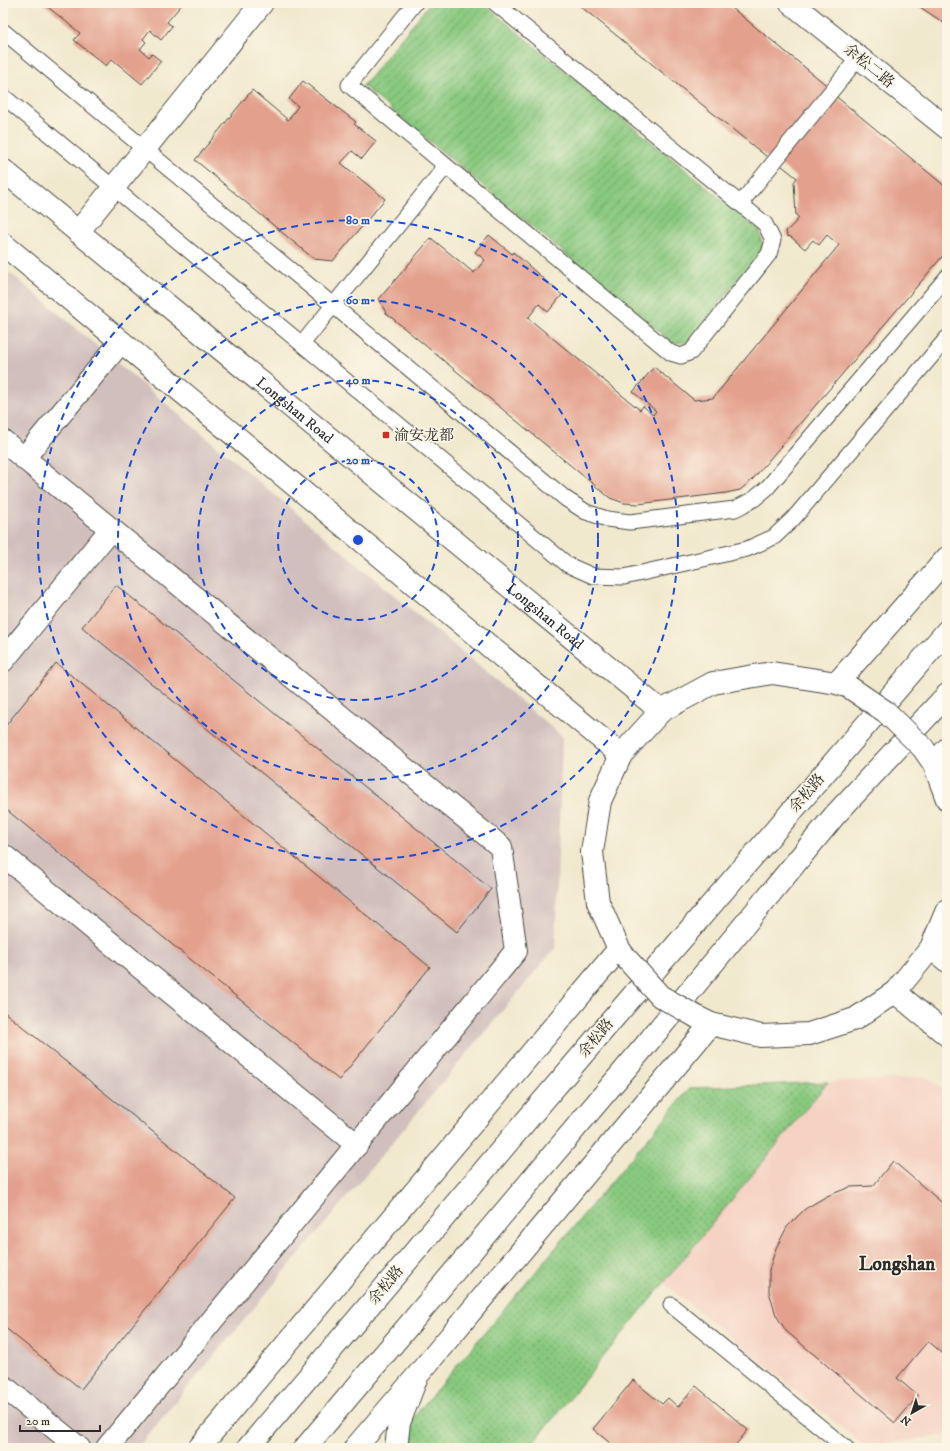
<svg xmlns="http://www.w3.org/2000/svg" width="950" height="1451" viewBox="0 0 950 1451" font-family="'IM FELL DW Pica','Noto Serif SC',serif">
  <defs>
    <pattern id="grass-dots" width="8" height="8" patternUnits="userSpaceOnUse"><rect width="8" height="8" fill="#89c97f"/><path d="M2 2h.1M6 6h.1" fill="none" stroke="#70a368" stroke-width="1.8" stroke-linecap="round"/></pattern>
    <pattern id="garden-furrows" width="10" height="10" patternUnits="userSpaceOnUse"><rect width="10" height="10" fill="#89c97f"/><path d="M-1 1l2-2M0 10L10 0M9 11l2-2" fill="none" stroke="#70a368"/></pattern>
  </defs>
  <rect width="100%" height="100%" fill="#fcf5e5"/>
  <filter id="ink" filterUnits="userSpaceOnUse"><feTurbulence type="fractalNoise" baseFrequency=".025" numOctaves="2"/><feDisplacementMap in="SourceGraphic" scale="8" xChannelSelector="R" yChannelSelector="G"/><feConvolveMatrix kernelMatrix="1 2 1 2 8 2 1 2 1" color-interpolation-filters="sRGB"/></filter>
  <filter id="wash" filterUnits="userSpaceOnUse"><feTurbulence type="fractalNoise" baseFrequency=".012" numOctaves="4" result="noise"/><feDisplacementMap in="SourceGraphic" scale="16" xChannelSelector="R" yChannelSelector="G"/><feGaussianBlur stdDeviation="0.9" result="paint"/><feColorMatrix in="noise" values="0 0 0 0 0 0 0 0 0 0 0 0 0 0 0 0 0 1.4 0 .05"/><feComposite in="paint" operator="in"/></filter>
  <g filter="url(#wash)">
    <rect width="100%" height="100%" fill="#f1e9ce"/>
    <path fill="#f5d2c3" d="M927,1077L947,1093V1435L864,1446L664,1283L828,1082Z"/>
    <path fill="#d1bfbd" d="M3,267L562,736L555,948L137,1448H3Z"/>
    <path fill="url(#grass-dots)" stroke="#5a7a55" d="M828,1082L529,1448H413L407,1425L690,1088Z"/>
    <path fill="url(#garden-furrows)" stroke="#5a7a55" d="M430,3H482L760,231L763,249L688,342L673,343L363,86Z"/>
    <g id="blocks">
      <path fill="#e3a08d" d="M43,3L84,4L183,3L167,22L172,26L161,40L150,30L143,39L146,42L140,49L149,57L152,54L161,61L142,84L112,59L106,66L74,40L80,33Z
        M583,3H726L830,88L772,161L580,6Z
        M914,3H947V25Z
        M303,81L356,122L354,124L376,141L362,159L352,151L341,163L385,199L333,261L314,259L195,160L252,90L288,120L298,106L289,99Z
        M833,94L946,187L947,251L752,480L740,490L726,493L638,504L624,503L610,498L386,313L379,299L431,238L474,273L485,260L475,252L489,235L512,254L513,252L562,295L548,312L539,304L528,318L640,410L643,406L653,415L656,411L633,392L654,367L694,400L713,398L839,245L827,235L819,245L813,240L805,249L791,237L787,236L786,231L790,228L799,218L796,215L794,182L797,178L777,162Z
        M116,585L491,889L457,932L82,627Z
        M56,663L430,967L339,1080L3,807V729Z
        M3,1011L235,1198L81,1389L3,1326Z
        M893,1161L947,1207V1357L928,1341L897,1378L918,1396L895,1423L786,1331L776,1315L769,1292V1270L776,1248L787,1227L805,1209L827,1196L850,1187L873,1186Z
        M633,1380L662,1404L668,1398L678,1407L696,1386L748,1430L733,1448H616L593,1429Z"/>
    </g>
  </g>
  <g filter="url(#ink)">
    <use href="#blocks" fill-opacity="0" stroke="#494843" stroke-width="1"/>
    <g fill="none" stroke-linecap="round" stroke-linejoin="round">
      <g stroke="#494843" stroke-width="17">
        <path id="service" d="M415,3L349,85L671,353L681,356L691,352L769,254L773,240L765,224L495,3
          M3,31L566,499L586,512L607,519L630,522L735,509L754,499L767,488L947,277
          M3,96L568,565L593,576L624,577L747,549L774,537L793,519L947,338
          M740,204L859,57
          M302,344L446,166
          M671,1305L846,1448"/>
      </g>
      <g stroke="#494843" stroke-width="24">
        <path id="minor" d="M78,232L262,3
          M3,441L501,847L516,951L107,1448
          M24,458L121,342
          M3,661L110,530
          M3,855L357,1145
          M3,1386L79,1448"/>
      </g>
      <g stroke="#494843" stroke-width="24">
        <path id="tertiary" d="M791,3L947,128
          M396,1448L399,1423L416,1379"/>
      </g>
      <g stroke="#494843" stroke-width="24">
        <path id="secondary" d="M837,683L947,558
          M934,764L947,749
          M199,1448L619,949
          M355,1448L417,1376L711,1024"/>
      </g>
      <g stroke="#494843" stroke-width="24">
        <g id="primary">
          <path id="s1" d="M3,170L661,711"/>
          <path d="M3,244L621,755"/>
          <path d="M923,748L934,764L947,799"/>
          <path d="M931,948L947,961"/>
          <path d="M625,957L619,949L598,902L592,852L600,801L621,755L661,711L713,683L772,673L837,683L849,687"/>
          <path d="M895,992L947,1035"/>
          <path d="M697,1017L711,1024L761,1036L809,1034L855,1019L895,992L931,948L947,910"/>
        </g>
      </g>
      <g stroke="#494843" stroke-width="24">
        <path id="trunk" d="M248,1448L611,1021L947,631
          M305,1448L644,1047L835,815L947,695"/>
      </g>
      <use href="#service" stroke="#fff" stroke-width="15"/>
      <use href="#minor" stroke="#fff" stroke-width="22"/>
      <use href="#tertiary" stroke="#fff" stroke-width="22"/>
      <use href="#secondary" stroke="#fff" stroke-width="22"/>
      <use href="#primary" stroke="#fff" stroke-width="22"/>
      <use href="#trunk" stroke="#fff" stroke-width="22"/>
      <g stroke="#494843" stroke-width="24" stroke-linecap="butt">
        <path id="primary-bridge" d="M849,687L886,712L923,748
          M625,957L660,996L697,1017"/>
      </g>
      <use href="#primary-bridge" stroke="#fff" stroke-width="22"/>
    </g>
  </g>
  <g fill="none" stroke="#1d4ed8" stroke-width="2" stroke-dasharray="7 5">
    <circle cx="358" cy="540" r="80"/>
    <circle cx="358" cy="540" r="160"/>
    <circle cx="358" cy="540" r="240"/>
    <circle cx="358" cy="540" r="320"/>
  </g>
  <rect fill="#c8321e" stroke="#fcf5e5" stroke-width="1.5" x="382" y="431" width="8" height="8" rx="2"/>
  <g text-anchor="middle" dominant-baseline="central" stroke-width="3.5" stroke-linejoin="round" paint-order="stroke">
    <g font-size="15" fill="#2b2b2b" stroke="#fcf5e5">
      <text transform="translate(869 66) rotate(39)">余松二路</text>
      <text stroke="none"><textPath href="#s1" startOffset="378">Longshan Road</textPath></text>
      <text stroke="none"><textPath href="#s1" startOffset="702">Longshan Road</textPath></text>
      <text transform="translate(807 793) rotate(-49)">余松路</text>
      <text transform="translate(596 1038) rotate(-50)">余松路</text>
      <text transform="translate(386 1285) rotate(-50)">余松路</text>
    </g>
    <g font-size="15" fill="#2b2b2b" stroke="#fcf5e5" text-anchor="start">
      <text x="394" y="435">渝安龙都</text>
    </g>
    <g font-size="19" font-weight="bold" fill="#2b2b2b" stroke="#fcf5e5">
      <text x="897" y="1264">Longshan</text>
    </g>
  </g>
  <circle cx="358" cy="540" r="6" fill="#1d4ed8" stroke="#fcf5e5" stroke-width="2"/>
  <g font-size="12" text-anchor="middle" font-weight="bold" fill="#1d4ed8" stroke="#fcf5e5" stroke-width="3.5" stroke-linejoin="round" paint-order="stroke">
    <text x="358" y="224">80 m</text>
    <text x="358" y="304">60 m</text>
    <text x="358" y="384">40 m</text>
    <text x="358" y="464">20 m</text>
  </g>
  <rect width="950" height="1451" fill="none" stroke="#fcf5e5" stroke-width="16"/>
  <g transform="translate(912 1413) rotate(219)" stroke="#fcf5e5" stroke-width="3" paint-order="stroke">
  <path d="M0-3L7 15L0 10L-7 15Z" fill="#2b2b2b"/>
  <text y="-6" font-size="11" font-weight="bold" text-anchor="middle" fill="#2b2b2b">N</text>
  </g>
  <path d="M20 1425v6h80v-6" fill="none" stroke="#2b2b2b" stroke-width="2"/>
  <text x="26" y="1425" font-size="12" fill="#2b2b2b" stroke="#fcf5e5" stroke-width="3" paint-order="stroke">20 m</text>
</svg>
